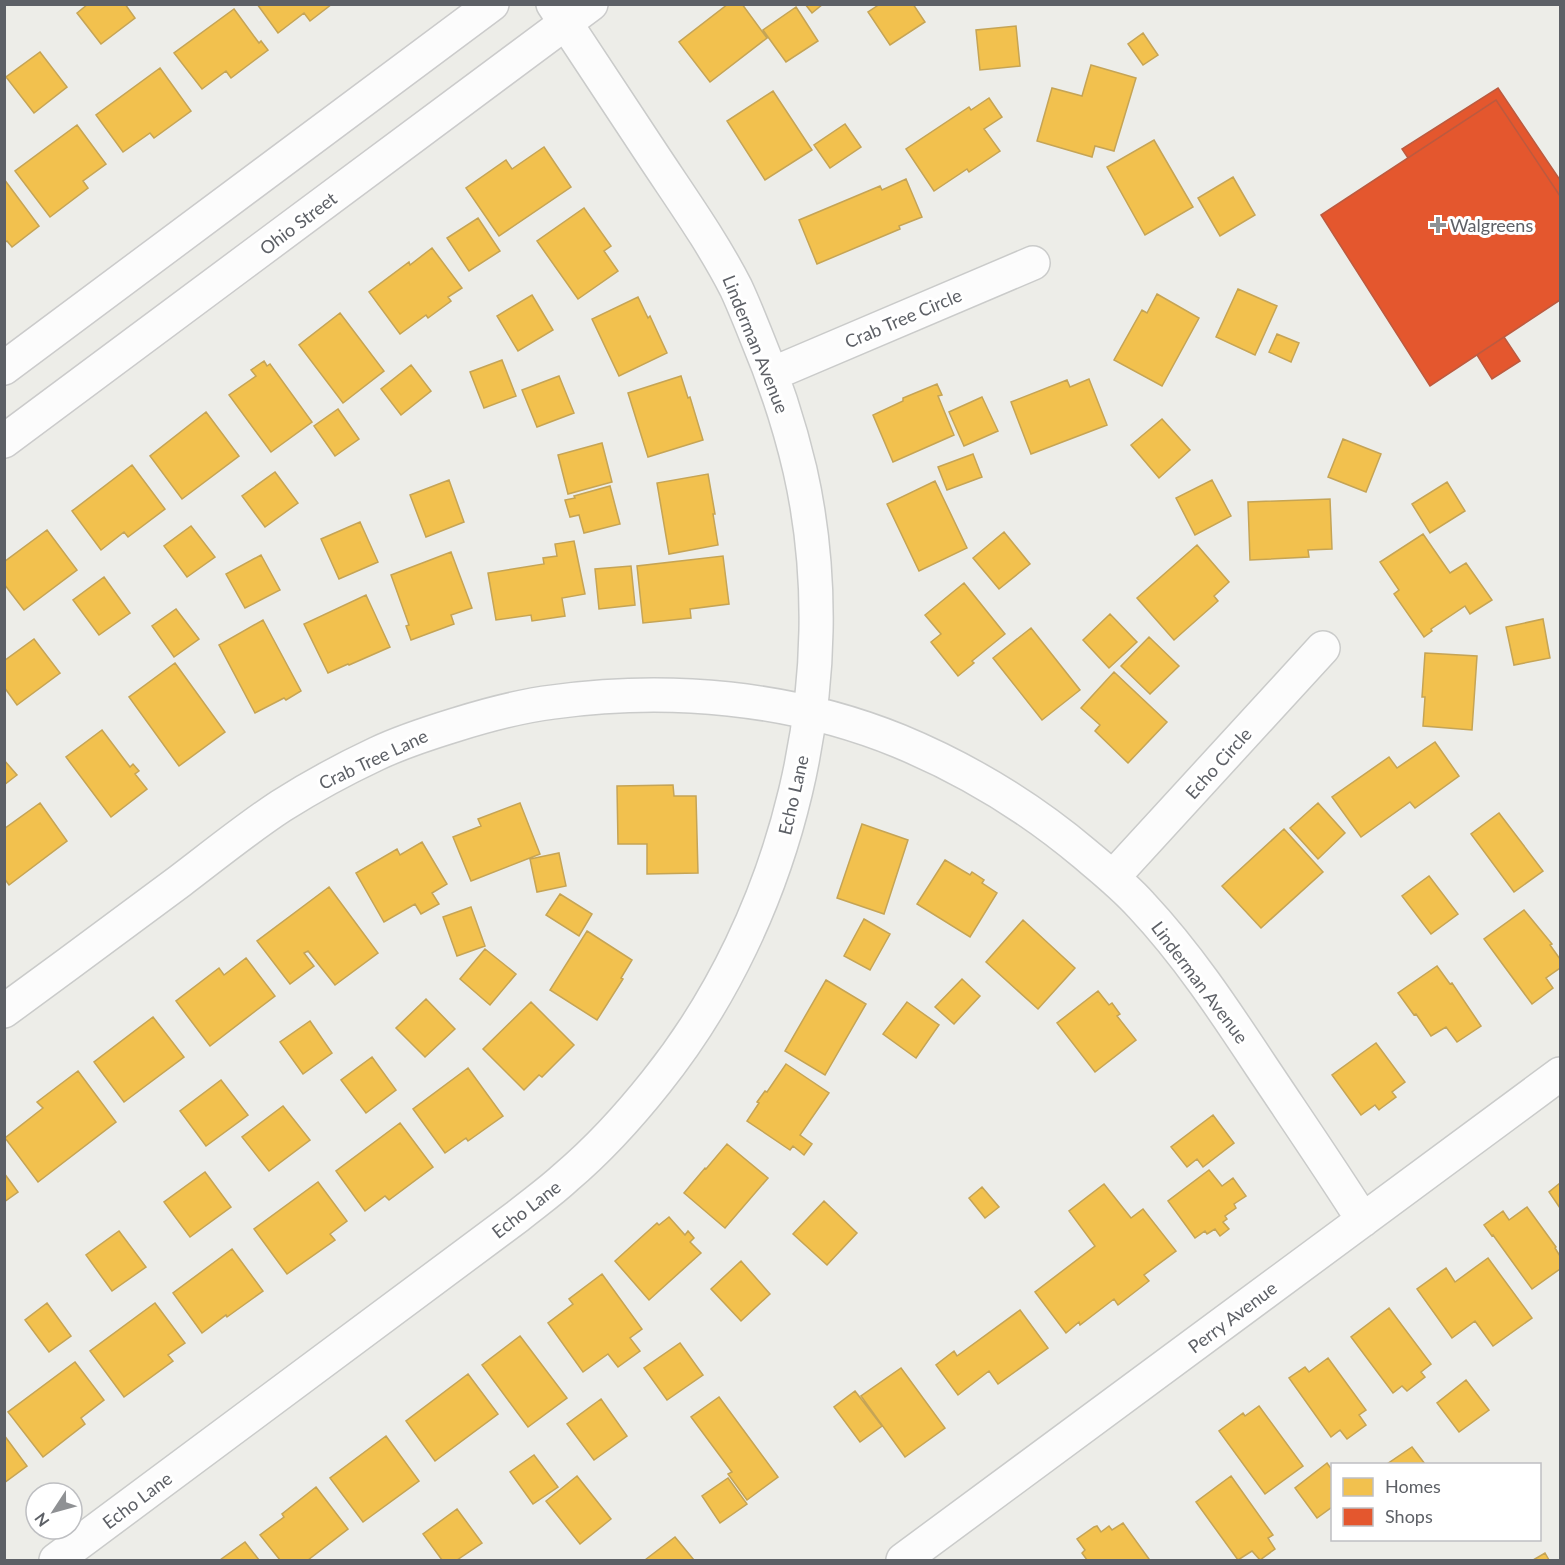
<svg xmlns="http://www.w3.org/2000/svg" width="1565" height="1565" viewBox="0 0 1565 1565" font-family="Lato,sans-serif">
  <rect width="100%" height="100%" fill="#edede8"/>
  <path fill="#f2c14e" stroke="#c5a455" stroke-width="1.5" d="M88,4H125L135,18L101,44L77,13Z
    M257,4H332L310,21L304,13L278,33Z
    M728,4H742L767,38L710,82L679,42Z
    M805,4H823L812,13Z
    M880,4H913L925,22L890,45L868,12Z
    M796,7L818,41L786,62L763,30Z
    M234,9L259,43L261,41L268,50L231,78L226,71L202,89L174,53Z
    M1016,26L1020,66L980,70L976,30Z
    M1143,33L1158,55L1143,65L1128,44Z
    M40,52L67,87L34,113L6,77Z
    M1091,65L1136,78L1114,151L1095,146L1092,157L1037,141L1052,88L1082,96Z
    M160,68L191,111L154,138L150,133L123,152L96,115Z
    M773,91L812,150L765,180L727,121Z
    M989,98L1002,117L984,129L1000,151L969,172L967,169L934,191L906,149L969,107L971,110Z
    M845,124L861,147L830,168L814,145Z
    M77,125L106,164L83,181L88,188L50,217L15,171Z
    M1154,140L1193,207L1145,235L1107,167Z
    M544,147L571,187L499,236L466,188L506,160L512,169Z
    M1233,177L1255,215L1220,236L1198,198Z
    M4,179L39,226L12,247L7,241L4,243Z
    M906,179L922,217L899,226L900,229L817,264L799,220L880,186L882,190Z
    M584,208L611,246L604,251L618,271L578,299L537,241Z
    M478,218L500,251L469,271L447,238Z
    M432,248L462,288L448,297L451,301L428,318L426,315L400,334L369,292L409,262L410,265Z
    M1238,289L1277,306L1255,355L1216,337Z
    M1157,294L1199,318L1162,386L1114,360L1142,310L1147,313Z
    M532,295L553,330L518,351L497,316Z
    M638,297L648,318L650,316L667,353L619,376L592,319Z
    M340,313L384,371L343,403L299,345Z
    M1277,334L1299,343L1291,362L1269,352Z
    M502,360L516,396L484,408L470,372Z
    M264,361L267,366L270,364L312,422L271,452L229,395L256,376L251,370Z
    M411,365L431,391L401,415L381,389Z
    M559,376L574,413L537,427L522,390Z
    M681,376L688,398L690,397L703,440L648,457L628,393Z
    M1089,379L1107,425L1031,454L1011,402L1067,380L1070,387Z
    M937,384L942,395L938,396L954,435L893,462L873,415L903,401V398Z
    M982,397L998,431L964,446L949,412Z
    M338,409L359,439L335,456L314,426Z
    M206,412L239,456L182,499L150,456Z
    M1162,419L1190,450L1159,478L1131,445Z
    M1343,439L1381,454L1366,492L1328,477Z
    M602,443L612,482L568,494L558,455Z
    M973,454L982,477L947,490L938,467Z
    M132,465L165,509L128,537L124,532L101,550L72,511Z
    M275,472L298,503L265,527L242,496Z
    M708,474L715,514H713L718,545L669,554L657,483Z
    M449,480L464,522L426,537L410,495Z
    M1212,480L1231,516L1195,535L1176,498Z
    M935,481L967,548L919,571L887,504Z
    M1447,482L1465,511L1430,533L1412,504Z
    M610,486L620,524L584,533L579,515L570,517L565,500L575,498L574,496Z
    M1330,499L1332,549L1308,550L1309,557L1250,560L1248,502Z
    M360,522L378,562L339,579L321,539Z
    M191,526L215,557L187,577L164,546Z
    M47,530L77,570L24,610L4,584V562Z
    M1004,532L1030,564L999,589L973,558Z
    M1423,534L1450,573L1466,563L1492,600L1470,614L1465,606L1431,629L1432,631L1424,637L1394,594L1399,590L1380,562Z
    M574,541L585,594L562,598L565,616L532,621L531,615L496,620L488,573L544,564L543,558L557,556L555,544Z
    M1197,545L1229,582L1214,596L1218,601L1174,640L1137,598Z
    M451,552L472,608L451,615L454,624L411,640L406,626L409,625L391,575Z
    M261,555L280,590L245,608L226,574Z
    M723,556L729,604L690,609L691,618L643,623L637,566Z
    M631,566L635,605L599,609L595,569Z
    M104,577L130,613L99,635L73,600Z
    M964,583L1005,634L972,661L974,663L958,676L931,642L941,634L925,615Z
    M366,595L390,647L349,665L348,664L328,673L304,624Z
    M176,609L199,639L174,657L152,626Z
    M1110,614L1137,642L1109,668L1083,640Z
    M1543,619L1550,658L1514,665L1506,627Z
    M263,620L301,691L286,700L284,698L255,713L219,645Z
    M1031,628L1080,690L1042,720L993,658Z
    M1149,637L1179,666L1150,694L1121,666Z
    M34,639L60,673L17,705L4,687V661Z
    M1425,653L1477,656L1472,730L1423,726L1425,697H1422Z
    M175,663L225,732L179,766L129,697Z
    M1114,672L1167,722L1128,763L1095,731L1100,725L1081,708Z
    M102,730L130,767L133,764L139,771L135,774L147,789L111,817L66,757Z
    M1435,742L1459,776L1415,808L1410,802L1361,837L1332,797L1389,757L1397,768Z
    M4,760L17,775L4,785Z
    M673,785L674,796H696L698,873L647,874V844H618L617,786Z
    M40,803L67,841L9,885L4,878V829Z
    M520,803L540,854L471,881L453,837L481,826L478,819Z
    M1318,803L1345,833L1318,859L1290,828Z
    M1499,813L1543,871L1514,892L1471,834Z
    M862,824L908,840L884,914L837,898Z
    M1284,829L1323,872L1261,928L1222,886Z
    M422,842L447,884L432,893L439,904L421,914L415,904L384,922L356,873L397,849L400,855Z
    M559,853L566,886L537,892L530,859Z
    M945,860L970,875L972,872L984,880L982,883L997,893L970,937L917,904Z
    M1429,876L1458,914L1431,934L1402,896Z
    M329,887L378,953L335,985L308,951L304,953L314,966L290,984L257,941Z
    M560,894L592,914L579,936L546,915Z
    M471,907L485,946L457,956L443,917Z
    M1524,910L1552,944L1550,945L1560,959V968L1546,978L1553,988L1532,1004L1484,939Z
    M864,919L890,934L870,970L844,956Z
    M1023,920L1075,968L1038,1009L986,962Z
    M587,931L632,960L621,978L623,979L597,1020L550,990Z
    M485,949L516,974L490,1005L460,979Z
    M246,958L275,996L210,1046L176,1001L219,968L224,975Z
    M1437,966L1450,984L1452,983L1481,1026L1457,1042L1446,1027L1431,1036L1416,1014L1414,1015L1398,993Z
    M962,979L980,996L954,1024L935,1007Z
    M826,980L866,1004L825,1075L785,1051Z
    M1098,991L1109,1005L1112,1003L1120,1014L1117,1016L1136,1040L1095,1072L1057,1023Z
    M426,999L455,1029L425,1057L396,1028Z
    M531,1002L574,1045L542,1077L539,1075L524,1090L483,1049Z
    M907,1002L939,1025L916,1058L883,1034Z
    M153,1017L184,1057L124,1102L94,1062Z
    M310,1021L332,1053L303,1074L280,1042Z
    M1376,1043L1405,1082L1392,1092L1396,1097L1380,1109L1379,1110L1375,1105L1361,1115L1332,1075Z
    M372,1057L396,1090L366,1113L341,1080Z
    M786,1064L829,1093L800,1135L812,1144L804,1155L793,1146L790,1150L747,1121L759,1103L757,1102L765,1091L767,1092Z
    M468,1068L503,1116L468,1141L466,1138L445,1153L413,1109Z
    M78,1071L116,1122L38,1182L5,1138L43,1108L37,1102Z
    M221,1080L248,1115L206,1146L180,1111Z
    M283,1106L310,1140L269,1171L242,1137Z
    M1213,1115L1234,1143L1203,1167L1197,1159L1187,1167L1171,1147Z
    M400,1123L433,1167L389,1200L385,1196L365,1211L336,1171Z
    M727,1144L768,1178L725,1228L684,1193L705,1168L706,1169Z
    M1209,1170L1222,1186L1233,1178L1246,1196L1234,1204L1236,1208L1225,1216L1227,1219L1223,1222L1229,1229L1220,1236L1215,1229L1207,1234L1205,1231L1195,1238L1168,1201Z
    M205,1172L231,1207L190,1237L164,1202Z
    M4,1173L18,1192L4,1202Z
    M318,1182L347,1221L330,1234L335,1240L287,1274L254,1229Z
    M1560,1183V1208L1549,1192Z
    M1104,1184L1131,1218L1143,1209L1176,1251L1144,1275L1149,1281L1118,1305L1114,1299L1080,1325L1079,1322L1066,1333L1035,1292L1095,1246L1069,1211Z
    M982,1187L999,1207L985,1218L969,1198Z
    M824,1201L857,1233L827,1265L793,1234Z
    M1527,1207L1556,1247L1555,1248L1560,1256V1269L1532,1289L1493,1235L1492,1236L1484,1225L1503,1211L1509,1220Z
    M669,1217L685,1235L688,1231L694,1238L690,1242L701,1253L649,1300L615,1261L657,1223L659,1225Z
    M119,1231L146,1267L112,1291L86,1255Z
    M232,1249L263,1291L227,1317L226,1315L202,1333L173,1293Z
    M1488,1258L1532,1318L1493,1346L1475,1321L1452,1338L1417,1289L1446,1268L1455,1282Z
    M741,1261L770,1294L741,1321L711,1289Z
    M602,1274L642,1329L630,1338L640,1351L618,1367L608,1354L583,1372L548,1323L573,1304L569,1299Z
    M47,1303L71,1336L49,1352L25,1320Z
    M155,1303L185,1343L168,1355L173,1361L124,1397L90,1351Z
    M1389,1308L1431,1364L1421,1372L1425,1377L1407,1391L1402,1386L1393,1393L1351,1337Z
    M1020,1310L1048,1348L998,1384L989,1371L958,1395L936,1365L954,1351L957,1356Z
    M520,1336L567,1398L528,1427L482,1365Z
    M680,1343L703,1375L667,1400L644,1368Z
    M1328,1358L1366,1410L1359,1415L1366,1425L1347,1439L1340,1430L1331,1437L1289,1378L1305,1367L1309,1372Z
    M75,1362L104,1400L81,1418L85,1424L43,1457L8,1412Z
    M901,1368L945,1428L905,1457L861,1396Z
    M468,1374L498,1414L435,1461L406,1421Z
    M1466,1380L1489,1410L1459,1432L1437,1403Z
    M855,1391L882,1426L860,1442L834,1407Z
    M719,1397L778,1477L747,1500L728,1474L732,1472L691,1417Z
    M601,1399L627,1436L594,1460L567,1424Z
    M1259,1406L1303,1466L1265,1494L1219,1431L1243,1413L1245,1416Z
    M4,1435L27,1466L4,1483Z
    M386,1436L419,1481L363,1522L330,1478Z
    M1412,1447L1425,1464H1387Z
    M534,1455L558,1487L533,1504L510,1472Z
    M1327,1463L1332,1470V1507L1317,1518L1295,1488Z
    M577,1476L611,1519L580,1544L546,1501Z
    M1231,1476L1273,1535L1268,1538L1275,1549L1260,1560L1252,1551L1238,1560L1196,1502Z
    M728,1478L747,1504L720,1523L702,1496Z
    M316,1487L348,1529L308,1560H280L260,1535L284,1517L282,1514Z
    M457,1509L482,1543L457,1560H442L423,1534Z
    M1123,1523L1149,1559L1147,1560H1087L1082,1553L1085,1550L1077,1539L1094,1527L1097,1526L1101,1532L1109,1526L1112,1530Z
    M675,1537L694,1560H645Z
    M245,1542L259,1560H220Z
    M1545,1553L1549,1560H1533Z"/>
  <path fill="#e4572e" stroke="#bc5a3f" stroke-width="1.5" d="M1498,88L1560,180V196L1496,100L1408,158L1402,149Z
    M1496,100L1560,196V300L1430,386L1321,215Z
    M1504,337L1520,361L1492,379L1477,355Z"/>
  <g fill="none" stroke-linecap="round" stroke-linejoin="round">
    <g stroke="#cacbca" stroke-width="36">
      <path id="street" d="M772,374L1033,263
        M1113,877L1323,648
        M4,1011C63,968 121,925 180,881C213,856 246,829 281,806C311,787 344,769 376,754C401,742 429,733 455,725C487,715 520,706 553,702C669,686 791,697 899,741C969,770 1028,806 1085,854C1104,870 1124,886 1141,905C1187,954 1224,1010 1261,1066C1295,1117 1330,1168 1363,1220
        M56,1560L518,1216C534,1203 551,1191 566,1177C599,1149 629,1116 656,1082C789,916 847,678 800,470C789,423 774,378 755,333C749,318 743,303 736,288C712,241 681,198 652,154C619,104 586,54 553,4
        M903,1560L1560,1074"/>
    </g>
    <g stroke="#cbcbcb" stroke-width="36">
      <path id="secondary" d="M4,368L492,4
        M4,441L591,4"/>
    </g>
    <use href="#street" stroke="#fcfcfc" stroke-width="33"/>
    <use href="#secondary" stroke="#fcfcfc" stroke-width="33"/>
  </g>
  <path fill="#8f9194" stroke="#fff" stroke-width="2" d="M1435 216h6v6h6v6h-6v6h-6v-6h-6v-6h6z"/>
  <g text-anchor="middle" dominant-baseline="central" stroke-width="6" stroke-linejoin="round" paint-order="stroke">
    <g font-size="18" fill="#5d6066" stroke="#fff">
      <text transform="translate(298 223) rotate(-37)">Ohio Street</text>
      <text transform="translate(903 318) rotate(-23)">Crab Tree Circle</text>
      <text transform="translate(756 344) rotate(68)">Linderman Avenue</text>
      <text transform="translate(373 759) rotate(-25)">Crab Tree Lane</text>
      <text transform="translate(1218 763) rotate(-48)">Echo Circle</text>
      <text transform="translate(793 795) rotate(-77)">Echo Lane</text>
      <text transform="translate(1200 982) rotate(53)">Linderman Avenue</text>
      <text transform="translate(526 1209) rotate(-38)">Echo Lane</text>
      <text transform="translate(1232 1317) rotate(-37)">Perry Avenue</text>
      <text transform="translate(137 1500) rotate(-37)">Echo Lane</text>
    </g>
    <g font-size="18" fill="#5d6066" stroke="#fff" text-anchor="start">
      <text x="1450" y="225">Walgreens</text>
    </g>
  </g>
  <rect width="1565" height="1565" fill="none" stroke="#5d6066" stroke-width="12"/>
  <rect x="1331" y="1463" width="210" height="78" fill="#ffffff" stroke="#bebfc2" stroke-width="1.5"/>
  <rect x="1343" y="1478" width="30" height="18" fill="#f2c14e" stroke="#bebfc2" stroke-width="1.5"/>
  <text x="1385" y="1493" font-size="18" fill="#5d6066">Homes</text>
  <rect x="1343" y="1508" width="30" height="18" fill="#e4572e" stroke="#bebfc2" stroke-width="1.5"/>
  <text x="1385" y="1523" font-size="18" fill="#5d6066">Shops</text>
  <g transform="translate(54 1511) rotate(234)"><circle r="28" fill="#ffffff" stroke="#bebfc2" stroke-width="1.5"/>
  <path d="M0-4.5L10 22L0 15L-10 22Z" fill="#8f9194"/>
  <text y="-9" font-size="16" font-weight="bold" text-anchor="middle" fill="#5d6066">N</text>
  </g>
</svg>
